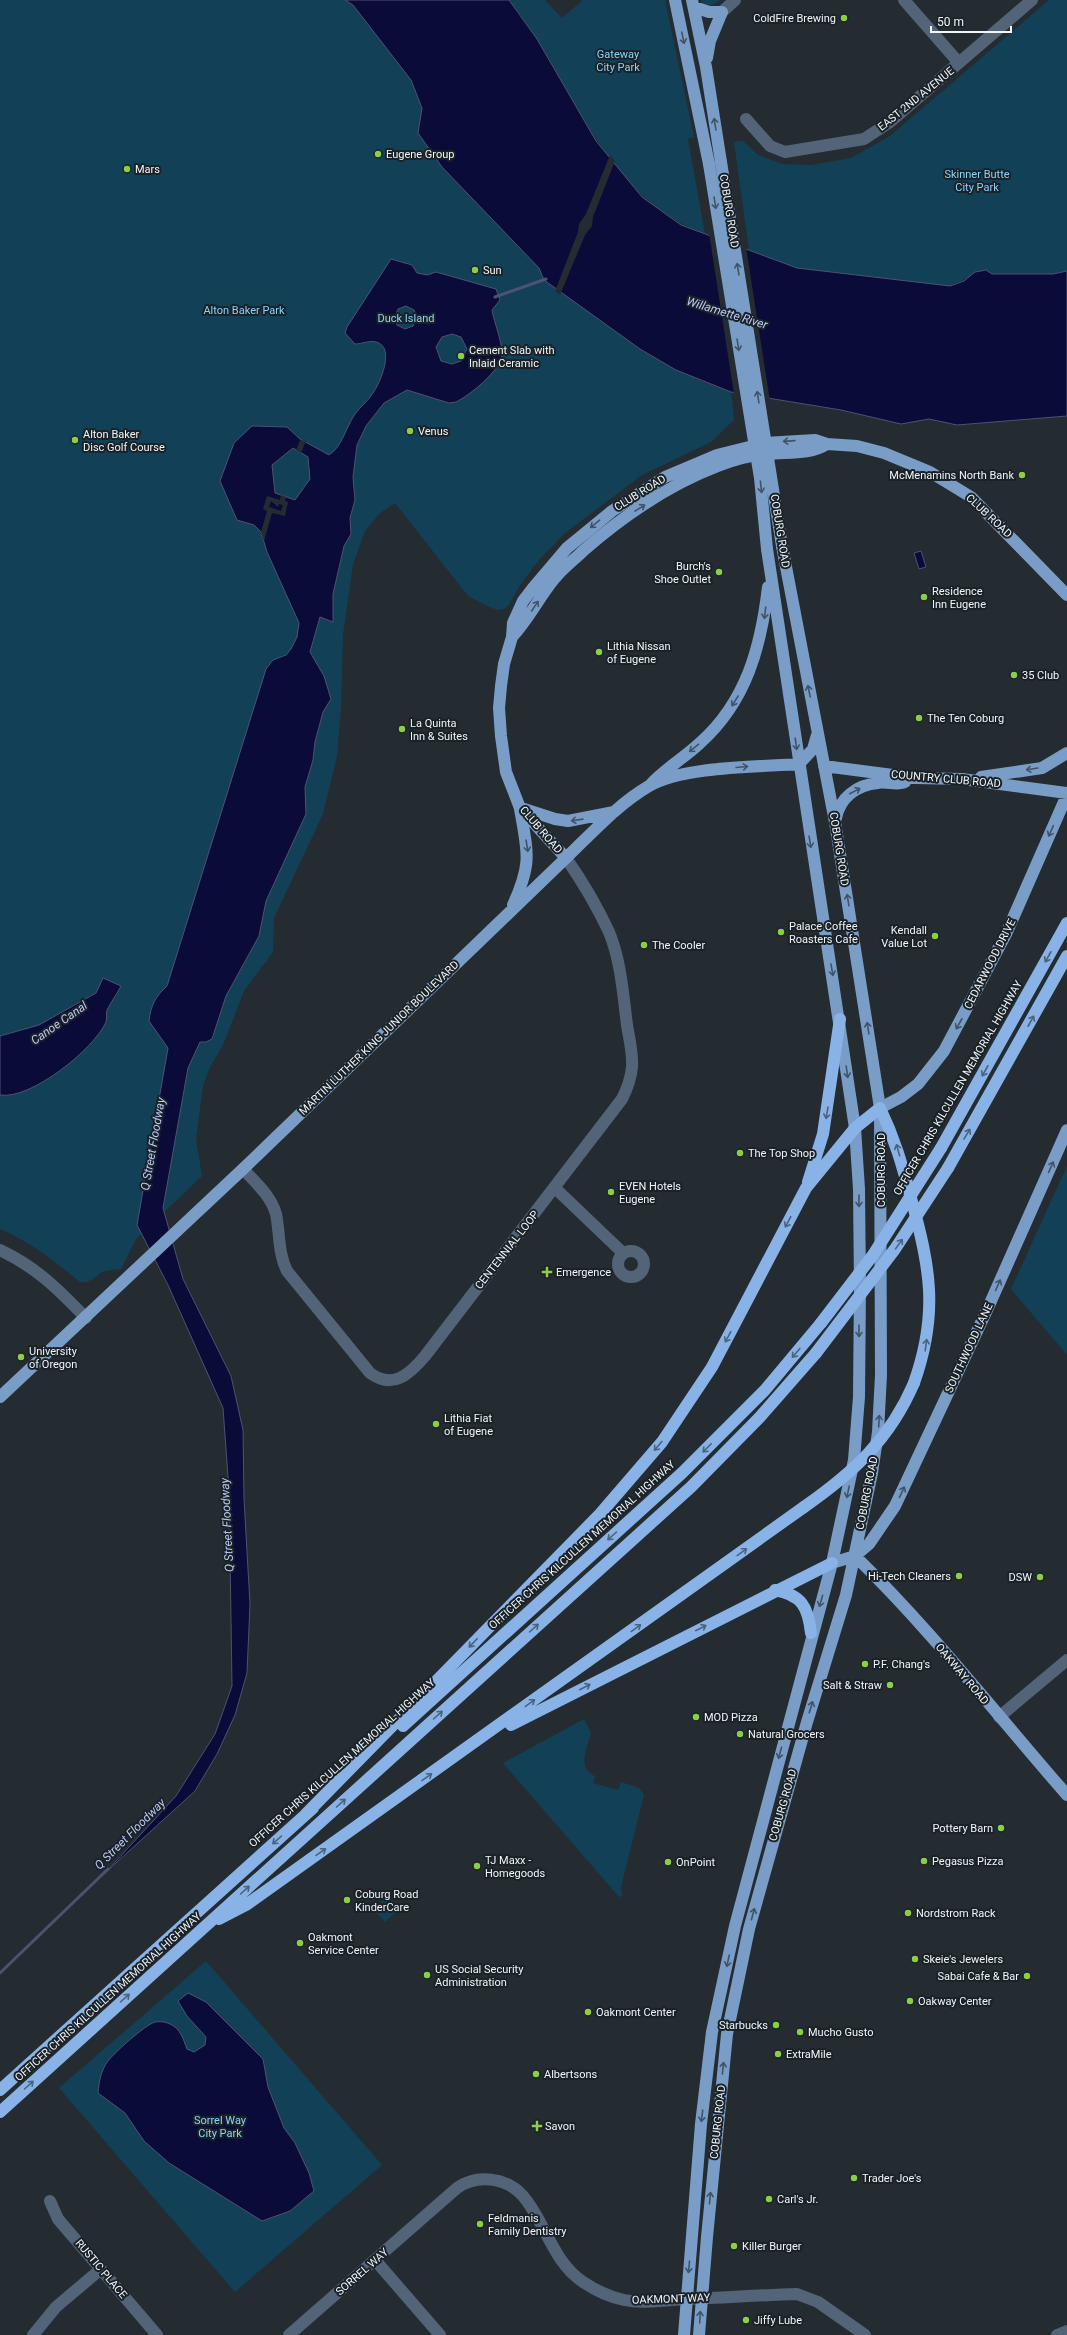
<svg xmlns="http://www.w3.org/2000/svg" width="1067" height="2335" viewBox="0 0 1067 2335" font-family="Roboto,sans-serif">
  <rect width="100%" height="100%" fill="#242c31"/>
  <path fill="#124057" d="M0,0H345L353,5L416,78L431,151L457,183L696,379L731,392L734,420L711,442L642,475L565,533L540,559L520,585L509,605L504,609L497,610L485,605L468,596L395,503L380,513L365,531L353,564L343,635L341,709L337,756L323,814L274,918L273,952L244,991L223,1045L209,1069L203,1086L196,1139L202,1176L136,1239L121,1269C116,1270 106,1270 102,1272C93,1278 92,1283 80,1282C54,1261 31,1242 0,1229Z
    M509,0H545L562,18L583,0H665L694,137L688,138L689,145L705,234C601,196 573,79 509,0Z
    M701,0H721L710,6L703,4Z
    M1049,0H1067V271L1053,274H992L986,270C973,273 963,281 950,286L797,268L749,250L734,142L743,141L758,155L782,164L811,165L851,158L890,136Z
    M1067,1166V1355L1011,1289Z
    M584,1719L591,1733C588,1746 576,1769 595,1776L593,1783L618,1790L621,1782L639,1788L644,1795L621,1887L622,1896L619,1897L503,1763Z
    M388,1896L399,1909L385,1922L373,1909Z
    M206,1961L382,2165L235,2292L59,2088Z"/>
  <path fill="#0b0b3a" stroke="#4f5173" fill-rule="evenodd" d="M345,0H509L537,39L596,141L642,197L681,225L797,268L950,286L964,281L975,272L986,270L992,274H1053L1067,271V416L957,425L929,419L901,424L841,410L731,392L676,370L640,349L544,280L539,268L442,167L418,133L422,108L411,80L353,5Z
    M391,259L412,265L417,273L427,275L436,272L496,289L500,300L492,310C494,322 503,344 502,355C500,371 470,395 456,402L449,403L407,390L384,403L366,426L357,445L353,477L355,500L350,518L351,534L344,546L333,594V622L320,617L310,652L324,676L331,699L323,712L315,742L313,760L305,787L306,814L266,901L259,936L226,996L212,1039L206,1042H200L188,1068L163,1208L183,1279L231,1376L243,1430L244,1499L250,1604L247,1673L235,1715L217,1754L195,1791L106,1872L176,1796L215,1734L232,1686L229,1490L223,1408L168,1285L137,1225L168,1048L149,1021C151,1005 155,997 167,986L266,669L273,660L286,655L291,649L297,637L299,623L267,552L261,532L254,525L237,520L220,481L234,443L252,426L287,427L300,439L329,455C342,447 346,427 355,414C360,407 368,401 373,393C380,383 396,347 376,342C370,340 362,344 355,344L345,333L347,327ZM406,306L414,310L417,318L413,326L405,329L397,325L395,317L398,309ZM452,334L461,337L467,349L461,361L452,364L441,361L436,347L442,337ZM293,448L308,457L310,479L295,500L275,493L272,465Z
    M921,551L926,567L919,569L914,553Z
    M103,978L121,986C117,994 111,1002 107,1010C106,1014 107,1018 106,1022C94,1049 31,1100 0,1095V1036L39,1025L96,993Z
    M188,1993L206,2002L263,2059L268,2087L284,2128L295,2143L309,2173L314,2191L290,2211L262,2221L169,2163L144,2141L125,2113L98,2093C99,2082 101,2070 108,2061C115,2052 145,2025 155,2022C160,2021 166,2022 170,2024C181,2029 183,2039 187,2049L194,2052L205,2045L206,2037L187,2016L178,2001Z"/>
  <path fill="#242c31" fill-rule="evenodd" d="M610,155L615,161L593,217L592,226L585,235L560,295L555,291L578,232L579,224L586,214Z
    M709,233L746,247L770,401L734,394Z
    M300,440L306,441L301,453L296,450Z
    M281,495L286,497L285,501L288,502L285,516L272,513L264,541L261,532L267,511L263,509L267,496L280,500ZM271,501L278,507L279,504L283,505L281,511L269,507Z"/>
  <g fill="none" stroke-linecap="round" stroke-linejoin="round">
    <path stroke="#4f5173" stroke-width="3" d="M495,297L546,279
      M0,1973L108,1869"/>
    <path stroke="#536479" stroke-width="12" d="M904,0L959,63
      M722,12L735,0
      M746,119L770,146L785,152L864,139L890,122L1032,0
      M243,1169C256,1183 271,1196 276,1214C280,1234 278,1253 287,1271L370,1373C393,1390 410,1374 425,1356L622,1099C627,1089 631,1079 632,1067C633,1053 629,1038 627,1025C623,994 621,961 609,932C597,906 582,881 566,858
      M555,1188L623,1253
      M0,1250C36,1267 58,1289 86,1318
      M618 1264a13 13 0 1 1 26 0a13 13 0 1 1-26 0Z
      M999,1717L1067,1660
      M50,2201L58,2219L157,2335
      M375,2260L440,2335
      M33,2335L56,2307L101,2269
      M289,2335L457,2188C477,2174 506,2177 523,2196C546,2223 552,2261 583,2282C595,2290 610,2297 624,2300C644,2304 665,2300 685,2299C722,2298 759,2295 797,2294L818,2302L865,2335
      M1057,2335L1067,2331"/>
    <path stroke="#7a9dc8" stroke-width="12" d="M675,0L709,164
      M692,0L706,67L721,162
      M694,7L709,12H722
      M707,58L710,41L722,12
      M512,637C529,619 539,597 555,578C563,568 574,560 583,551C623,516 668,485 718,466C733,460 752,455 768,454C788,452 810,455 827,444
      M799,764L813,749L817,735
      M824,766L916,778L962,779L1067,793
      M981,777L1042,768L1067,753
      M651,784C666,768 684,758 700,743C747,701 761,646 768,587
      M521,808L555,819L568,821L614,812
      M836,818C840,798 856,785 878,783C887,781 897,786 905,782
      M566,858L520,808L506,772L501,736L499,708L501,686L504,664L512,637L513,623L523,601L533,588L567,548L612,511L665,477L717,455L765,443L815,440L827,444L857,446L884,453L930,472L971,497L1067,595
      M513,905C532,863 528,854 520,809
      M880,1108L901,1097L918,1084L944,1051L1006,934L1067,795
      M0,1397L243,1169L566,858C592,833 618,804 649,786C683,766 759,767 799,764
      M855,1556C931,1630 997,1715 1067,1795
      M832,1563L855,1556L869,1544L895,1506L987,1310L1067,1130
      M684,2335L701,2124L712,2032L735,1926L832,1563L854,1460L859,1397L860,1286L859,1189L855,1128L767,549
      M699,2335L707,2237L727,2034L749,1929L807,1722L846,1595L872,1473L878,1432L881,1375L880,1108L835,822L782,546"/>
    <path stroke="#89b3e7" stroke-width="12" d="M941,1148L1067,923
      M948,1168L1067,956
      M808,1182L823,1134L840,1019
      M775,1590C802,1595 808,1607 811,1633
      M511,1725L832,1563
      M403,1726L682,1473L765,1390L821,1323
      M306,1814L600,1514L662,1442L712,1367L806,1188L855,1128L880,1108C895,1139 902,1165 911,1198C930,1266 939,1313 914,1383
      M219,1919L246,1905L804,1507
      M0,2090L313,1808
      M0,2112L691,1487L759,1418L816,1353"/>
    <path stroke="#7a9dc8" stroke-width="12" d="M721,162L782,546
      M709,164L760,478L767,549"/>
    <path stroke="#89b3e7" stroke-width="12" d="M821,1323L873,1255L941,1148
      M816,1353L895,1249L948,1168
      M804,1507C854,1472 890,1439 914,1383"/>
  </g>
  <defs><path id="oneway-shaft" d="M-6 0H5M1.5-3L5.5 0L1.5 3" fill="none" stroke-width="1.6" stroke-linecap="round" stroke-linejoin="round"/></defs>
  <g stroke="#405367">
    <use href="#oneway-shaft" transform="translate(683 38) rotate(78)"/>
    <use href="#oneway-shaft" transform="translate(715 124) rotate(-99)"/>
    <use href="#oneway-shaft" transform="translate(715 203) rotate(81)"/>
    <use href="#oneway-shaft" transform="translate(738 269) rotate(-99)"/>
    <use href="#oneway-shaft" transform="translate(738 345) rotate(81)"/>
    <use href="#oneway-shaft" transform="translate(758 397) rotate(-99)"/>
    <use href="#oneway-shaft" transform="translate(789 441) rotate(176)"/>
    <use href="#oneway-shaft" transform="translate(761 487) rotate(84)"/>
    <use href="#oneway-shaft" transform="translate(640 508) rotate(-32)"/>
    <use href="#oneway-shaft" transform="translate(595 524) rotate(141)"/>
    <use href="#oneway-shaft" transform="translate(535 606) rotate(-56)"/>
    <use href="#oneway-shaft" transform="translate(765 613) rotate(97)"/>
    <use href="#oneway-shaft" transform="translate(809 691) rotate(-102)"/>
    <use href="#oneway-shaft" transform="translate(735 701) rotate(122)"/>
    <use href="#oneway-shaft" transform="translate(796 744) rotate(82)"/>
    <use href="#oneway-shaft" transform="translate(694 748) rotate(141)"/>
    <use href="#oneway-shaft" transform="translate(742 767) rotate(-5)"/>
    <use href="#oneway-shaft" transform="translate(1032 769) rotate(171)"/>
    <use href="#oneway-shaft" transform="translate(855 791) rotate(-28)"/>
    <use href="#oneway-shaft" transform="translate(577 820) rotate(172)"/>
    <use href="#oneway-shaft" transform="translate(1051 831) rotate(114)"/>
    <use href="#oneway-shaft" transform="translate(810 842) rotate(81)"/>
    <use href="#oneway-shaft" transform="translate(527 846) rotate(81)"/>
    <use href="#oneway-shaft" transform="translate(848 900) rotate(-99)"/>
    <use href="#oneway-shaft" transform="translate(832 970) rotate(80)"/>
    <use href="#oneway-shaft" transform="translate(959 1024) rotate(119)"/>
    <use href="#oneway-shaft" transform="translate(868 1028) rotate(-99)"/>
    <use href="#oneway-shaft" transform="translate(847 1072) rotate(82)"/>
    <use href="#oneway-shaft" transform="translate(1051 1167) rotate(-66)"/>
    <use href="#oneway-shaft" transform="translate(859 1201) rotate(90)"/>
    <use href="#oneway-shaft" transform="translate(998 1285) rotate(-66)"/>
    <use href="#oneway-shaft" transform="translate(859 1331) rotate(90)"/>
    <use href="#oneway-shaft" transform="translate(879 1421) rotate(-87)"/>
    <use href="#oneway-shaft" transform="translate(848 1492) rotate(102)"/>
    <use href="#oneway-shaft" transform="translate(902 1492) rotate(-65)"/>
    <use href="#oneway-shaft" transform="translate(821 1601) rotate(106)"/>
    <use href="#oneway-shaft" transform="translate(811 1707) rotate(-73)"/>
    <use href="#oneway-shaft" transform="translate(780 1753) rotate(105)"/>
    <use href="#oneway-shaft" transform="translate(753 1914) rotate(-75)"/>
    <use href="#oneway-shaft" transform="translate(728 1961) rotate(102)"/>
    <use href="#oneway-shaft" transform="translate(723 2068) rotate(-84)"/>
    <use href="#oneway-shaft" transform="translate(702 2116) rotate(97)"/>
    <use href="#oneway-shaft" transform="translate(710 2198) rotate(-85)"/>
    <use href="#oneway-shaft" transform="translate(689 2267) rotate(95)"/>
    <use href="#oneway-shaft" transform="translate(700 2317) rotate(-87)"/>
  </g>
  <g stroke="#4c637d">
    <use href="#oneway-shaft" transform="translate(1048 957) rotate(119)"/>
    <use href="#oneway-shaft" transform="translate(1031 1021) rotate(-61)"/>
    <use href="#oneway-shaft" transform="translate(985 1071) rotate(119)"/>
    <use href="#oneway-shaft" transform="translate(827 1113) rotate(100)"/>
    <use href="#oneway-shaft" transform="translate(967 1134) rotate(-59)"/>
    <use href="#oneway-shaft" transform="translate(898 1150) rotate(-106)"/>
    <use href="#oneway-shaft" transform="translate(788 1222) rotate(118)"/>
    <use href="#oneway-shaft" transform="translate(899 1244) rotate(-55)"/>
    <use href="#oneway-shaft" transform="translate(728 1337) rotate(118)"/>
    <use href="#oneway-shaft" transform="translate(926 1345) rotate(-82)"/>
    <use href="#oneway-shaft" transform="translate(796 1353) rotate(130)"/>
    <use href="#oneway-shaft" transform="translate(658 1446) rotate(130)"/>
    <use href="#oneway-shaft" transform="translate(707 1448) rotate(135)"/>
    <use href="#oneway-shaft" transform="translate(612 1536) rotate(138)"/>
    <use href="#oneway-shaft" transform="translate(742 1552) rotate(-36)"/>
    <use href="#oneway-shaft" transform="translate(534 1628) rotate(-42)"/>
    <use href="#oneway-shaft" transform="translate(636 1628) rotate(-36)"/>
    <use href="#oneway-shaft" transform="translate(701 1628) rotate(-27)"/>
    <use href="#oneway-shaft" transform="translate(473 1643) rotate(134)"/>
    <use href="#oneway-shaft" transform="translate(585 1687) rotate(-27)"/>
    <use href="#oneway-shaft" transform="translate(530 1703) rotate(-36)"/>
    <use href="#oneway-shaft" transform="translate(438 1715) rotate(-42)"/>
    <use href="#oneway-shaft" transform="translate(427 1777) rotate(-35)"/>
    <use href="#oneway-shaft" transform="translate(341 1803) rotate(-42)"/>
    <use href="#oneway-shaft" transform="translate(277 1840) rotate(138)"/>
    <use href="#oneway-shaft" transform="translate(321 1852) rotate(-35)"/>
    <use href="#oneway-shaft" transform="translate(245 1890) rotate(-42)"/>
    <use href="#oneway-shaft" transform="translate(125 1998) rotate(-42)"/>
    <use href="#oneway-shaft" transform="translate(29 2085) rotate(-42)"/>
  </g>
  <g fill="#8cce45" stroke="#1a2227" stroke-width="1.5">
    <circle cx="844" cy="18" r="4"/>
    <circle cx="378" cy="154" r="4"/>
    <circle cx="127" cy="169" r="4"/>
    <circle cx="475" cy="270" r="4"/>
    <circle cx="461" cy="356" r="4"/>
    <circle cx="410" cy="431" r="4"/>
    <circle cx="75" cy="440" r="4"/>
    <circle cx="1022" cy="475" r="4"/>
    <circle cx="719" cy="572" r="4"/>
    <circle cx="924" cy="597" r="4"/>
    <circle cx="599" cy="652" r="4"/>
    <circle cx="1014" cy="675" r="4"/>
    <circle cx="919" cy="718" r="4"/>
    <circle cx="402" cy="729" r="4"/>
    <circle cx="781" cy="932" r="4"/>
    <circle cx="935" cy="936" r="4"/>
    <circle cx="644" cy="945" r="4"/>
    <circle cx="740" cy="1153" r="4"/>
    <circle cx="611" cy="1192" r="4"/>
    <path d="M545 1266h4v4h4v4h-4v4h-4v-4h-4v-4h4z"/>
    <circle cx="21" cy="1357" r="4"/>
    <circle cx="436" cy="1424" r="4"/>
    <circle cx="959" cy="1576" r="4"/>
    <circle cx="1040" cy="1577" r="4"/>
    <circle cx="865" cy="1664" r="4"/>
    <circle cx="890" cy="1685" r="4"/>
    <circle cx="696" cy="1717" r="4"/>
    <circle cx="740" cy="1734" r="4"/>
    <circle cx="1001" cy="1828" r="4"/>
    <circle cx="924" cy="1861" r="4"/>
    <circle cx="668" cy="1862" r="4"/>
    <circle cx="477" cy="1866" r="4"/>
    <circle cx="347" cy="1900" r="4"/>
    <circle cx="908" cy="1913" r="4"/>
    <circle cx="300" cy="1943" r="4"/>
    <circle cx="915" cy="1959" r="4"/>
    <circle cx="427" cy="1975" r="4"/>
    <circle cx="1027" cy="1976" r="4"/>
    <circle cx="910" cy="2001" r="4"/>
    <circle cx="588" cy="2012" r="4"/>
    <circle cx="776" cy="2025" r="4"/>
    <circle cx="800" cy="2032" r="4"/>
    <circle cx="778" cy="2054" r="4"/>
    <circle cx="536" cy="2074" r="4"/>
    <path d="M535 2120h4v4h4v4h-4v4h-4v-4h-4v-4h4z"/>
    <circle cx="854" cy="2178" r="4"/>
    <circle cx="769" cy="2199" r="4"/>
    <circle cx="480" cy="2224" r="4"/>
    <circle cx="734" cy="2246" r="4"/>
    <circle cx="746" cy="2320" r="4"/>
  </g>
  <g text-anchor="middle" dominant-baseline="central" stroke-width="4" stroke-linejoin="round" paint-order="stroke">
    <g font-size="11" fill="#eff5f8" stroke="#1a2227" text-anchor="start">
      <text x="836" y="18" text-anchor="end">ColdFire Brewing</text>
      <text x="386" y="154">Eugene Group</text>
      <text x="135" y="169">Mars</text>
      <text x="483" y="270">Sun</text>
      <text x="469" y="350">Cement Slab with<tspan x="469" dy="13">Inlaid Ceramic</tspan></text>
      <text x="418" y="431">Venus</text>
      <text x="83" y="434">Alton Baker<tspan x="83" dy="13">Disc Golf Course</tspan></text>
      <text x="1014" y="475" text-anchor="end">McMenamins North Bank</text>
      <text x="711" y="566" text-anchor="end">Burch's<tspan x="711" dy="13">Shoe Outlet</tspan></text>
      <text x="932" y="591">Residence<tspan x="932" dy="13">Inn Eugene</tspan></text>
      <text x="607" y="646">Lithia Nissan<tspan x="607" dy="13">of Eugene</tspan></text>
      <text x="1022" y="675">35 Club</text>
      <text x="927" y="718">The Ten Coburg</text>
      <text x="410" y="723">La Quinta<tspan x="410" dy="13">Inn &amp; Suites</tspan></text>
      <text x="789" y="926">Palace Coffee<tspan x="789" dy="13">Roasters Cafe</tspan></text>
      <text x="927" y="930" text-anchor="end">Kendall<tspan x="927" dy="13">Value Lot</tspan></text>
      <text x="652" y="945">The Cooler</text>
      <text x="748" y="1153">The Top Shop</text>
      <text x="619" y="1186">EVEN Hotels<tspan x="619" dy="13">Eugene</tspan></text>
      <text x="556" y="1272">Emergence</text>
      <text x="29" y="1351">University<tspan x="29" dy="13">of Oregon</tspan></text>
      <text x="444" y="1418">Lithia Fiat<tspan x="444" dy="13">of Eugene</tspan></text>
      <text x="951" y="1576" text-anchor="end">Hi-Tech Cleaners</text>
      <text x="1032" y="1577" text-anchor="end">DSW</text>
      <text x="873" y="1664">P.F. Chang's</text>
      <text x="882" y="1685" text-anchor="end">Salt &amp; Straw</text>
      <text x="704" y="1717">MOD Pizza</text>
      <text x="748" y="1734">Natural Grocers</text>
      <text x="993" y="1828" text-anchor="end">Pottery Barn</text>
      <text x="485" y="1860">TJ Maxx -<tspan x="485" dy="13">Homegoods</tspan></text>
      <text x="932" y="1861">Pegasus Pizza</text>
      <text x="676" y="1862">OnPoint</text>
      <text x="355" y="1894">Coburg Road<tspan x="355" dy="13">KinderCare</tspan></text>
      <text x="916" y="1913">Nordstrom Rack</text>
      <text x="308" y="1937">Oakmont<tspan x="308" dy="13">Service Center</tspan></text>
      <text x="923" y="1959">Skeie's Jewelers</text>
      <text x="435" y="1969">US Social Security<tspan x="435" dy="13">Administration</tspan></text>
      <text x="1019" y="1976" text-anchor="end">Sabai Cafe &amp; Bar</text>
      <text x="918" y="2001">Oakway Center</text>
      <text x="596" y="2012">Oakmont Center</text>
      <text x="768" y="2025" text-anchor="end">Starbucks</text>
      <text x="808" y="2032">Mucho Gusto</text>
      <text x="786" y="2054">ExtraMile</text>
      <text x="544" y="2074">Albertsons</text>
      <text x="545" y="2126">Savon</text>
      <text x="862" y="2178">Trader Joe's</text>
      <text x="777" y="2199">Carl's Jr.</text>
      <text x="488" y="2218">Feldmanis<tspan x="488" dy="13">Family Dentistry</tspan></text>
      <text x="742" y="2246">Killer Burger</text>
      <text x="754" y="2320">Jiffy Lube</text>
    </g>
    <g font-size="11" fill="#88d3fd" stroke="#1a2227">
      <text x="618" y="54">Gateway<tspan x="618" dy="13">City Park</tspan></text>
      <text x="977" y="174">Skinner Butte<tspan x="977" dy="13">City Park</tspan></text>
      <text x="244" y="310">Alton Baker Park</text>
      <text x="406" y="318">Duck Island</text>
      <text x="220" y="2120">Sorrel Way<tspan x="220" dy="13">City Park</tspan></text>
    </g>
    <g font-size="11" fill="#eff5f8" stroke="#1a2227">
      <text transform="translate(916 99) rotate(-39)">EAST 2ND AVENUE</text>
      <text transform="translate(729 211) rotate(81)">COBURG ROAD</text>
      <text transform="translate(640 493) rotate(-32)">CLUB ROAD</text>
      <text transform="translate(989 516) rotate(43)">CLUB ROAD</text>
      <text transform="translate(780 531) rotate(81)">COBURG ROAD</text>
      <text transform="translate(946 779) rotate(5)">COUNTRY CLUB ROAD</text>
      <text transform="translate(541 830) rotate(49)">CLUB ROAD</text>
      <text transform="translate(839 849) rotate(81)">COBURG ROAD</text>
      <text transform="translate(990 964) rotate(-63)">CEDARWOOD DRIVE</text>
      <text transform="translate(379 1038) rotate(-44)">MARTIN LUTHER KING JUNIOR BOULEVARD</text>
      <text transform="translate(958 1088) rotate(-60)">OFFICER CHRIS KILCULLEN MEMORIAL HIGHWAY</text>
      <text transform="translate(881 1170) rotate(-90)">COBURG ROAD</text>
      <text transform="translate(507 1250) rotate(-52)">CENTENNIAL LOOP</text>
      <text transform="translate(969 1348) rotate(-65)">SOUTHWOOD LANE</text>
      <text transform="translate(867 1493) rotate(-79)">COBURG ROAD</text>
      <text transform="translate(582 1545) rotate(-42)">OFFICER CHRIS KILCULLEN MEMORIAL HIGHWAY</text>
      <text transform="translate(962 1674) rotate(50)">OAKWAY ROAD</text>
      <text transform="translate(342 1763) rotate(-42)">OFFICER CHRIS KILCULLEN MEMORIAL HIGHWAY</text>
      <text transform="translate(783 1805) rotate(-74)">COBURG ROAD</text>
      <text transform="translate(108 1997) rotate(-42)">OFFICER CHRIS KILCULLEN MEMORIAL HIGHWAY</text>
      <text transform="translate(718 2122) rotate(-84)">COBURG ROAD</text>
      <text transform="translate(101 2269) rotate(50)">RUSTIC PLACE</text>
      <text transform="translate(362 2272) rotate(-41)">SORREL WAY</text>
      <text transform="translate(671 2299) rotate(-2)">OAKMONT WAY</text>
    </g>
    <g font-size="12" font-style="italic" fill="#bcc8fa" stroke="#1a2227">
      <text transform="translate(727 313) rotate(17)">Willamette River</text>
      <text transform="translate(59 1023) rotate(-35)">Canoe Canal</text>
      <text transform="translate(153 1144) rotate(-80)">Q Street Floodway</text>
      <text transform="translate(227 1525) rotate(-93)">Q Street Floodway</text>
      <text transform="translate(130 1834) rotate(-45)">Q Street Floodway</text>
    </g>
  </g>
  <path d="M931 26v6h80v-6" fill="none" stroke="#eff5f8" stroke-width="2"/>
  <text x="937" y="26" font-size="12" fill="#eff5f8" stroke="#1a2227" stroke-width="3" paint-order="stroke">50 m</text>
</svg>
